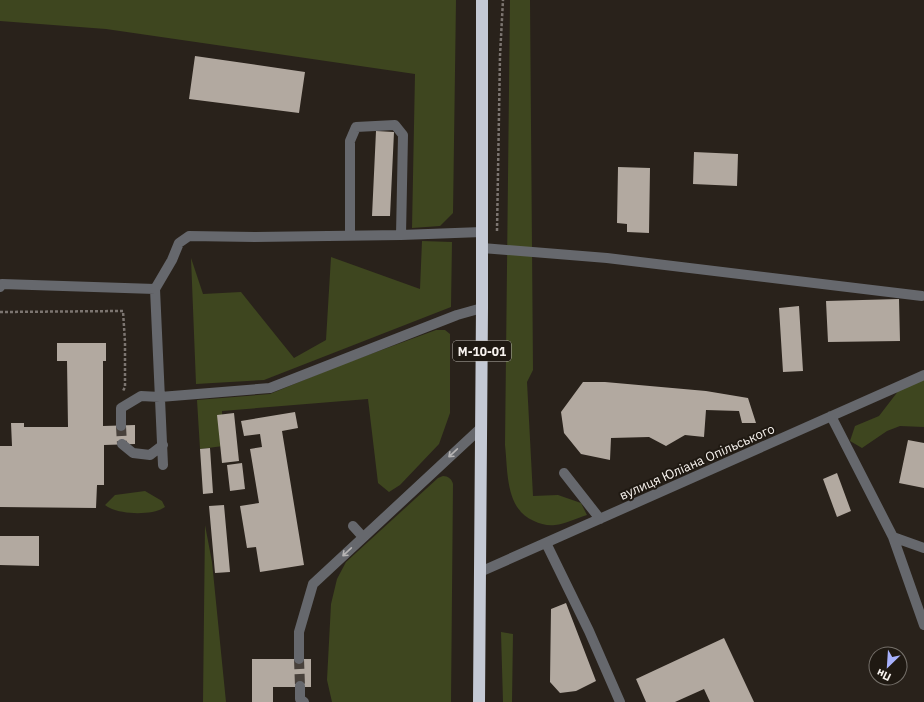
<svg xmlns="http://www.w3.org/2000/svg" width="924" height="702" viewBox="0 0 924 702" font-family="'IBM Plex Sans',sans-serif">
  <rect width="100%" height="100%" fill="#29221b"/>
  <path fill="#3e461f" d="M0,0H456L453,213L440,226L412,228L415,74L106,29L0,21Z
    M510,0H530L533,370L527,382L533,496L558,495L581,503L587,515C577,518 565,524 555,525C548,526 540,524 534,521C505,509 508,471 505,445Z
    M422,241L452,242L451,307L264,380L196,384L191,258L203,294L241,292L294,358L326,340L331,257L420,289Z
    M436,330H445L450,334V413L439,444L400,485L389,492L378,483L368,399L222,411L223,446L200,449L197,400L270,394L338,366Z
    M924,378V427L900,426L887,431L862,448L850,441L855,426L879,416L899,390Z
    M443,476C448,476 452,479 453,484L451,702H332L327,680L331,604L337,579L346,562L438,478Z
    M145,491L162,501L165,507C153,516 117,515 105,505L115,495Z
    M205,525L212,562L226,702H203Z
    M501,632L513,634L512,702H503Z"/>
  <path fill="#b2a9a0" d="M195,56L305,72L299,113L189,99Z
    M376,131L394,132L390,216H372Z
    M694,152L738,154L737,186L693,184Z
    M618,167L650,168L649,233L627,232V224L617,223Z
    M899,299L900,341L828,342L826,301Z
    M799,306L803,371L783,372L779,308Z
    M57,343H106V361H103V426L135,425V444L104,445V485H97L96,508L0,507V446H12L11,423H24V427H68L67,361H57Z
    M583,382H605L706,391L748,398L756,423H742L739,411L706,410L704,437L685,435L666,446L649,437L611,438L610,460L581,454L564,433L561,412Z
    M295,412L298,428L282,431L304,565L260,572L256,547L247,548L240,506L259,503L250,449L262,447L260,434L244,436L241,421Z
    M234,413L239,461L222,463L217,415Z
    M908,440L924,443V488L899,483Z
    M210,448L213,493L203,494L200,449Z
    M242,463L245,489L230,491L227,465Z
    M837,473L851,511L837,517L823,479Z
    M224,505L230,572L215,573L209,506Z
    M0,536H39V566L0,565Z
    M566,603L596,681L576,691L560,693L550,682L551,609Z
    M724,638L754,702H710L704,689L675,702H646L636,679Z
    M252,659H311V687H273V702H252Z"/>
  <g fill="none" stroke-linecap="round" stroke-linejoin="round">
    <path stroke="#48413b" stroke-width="10" stroke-dasharray="10 5" stroke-linecap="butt" d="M121,426L122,444
      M299,659L300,686"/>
    <path stroke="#7c7570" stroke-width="2.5" stroke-dasharray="3 2" stroke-linecap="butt" d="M497,231L500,56L503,0
      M0,312L123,311L125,342V387L123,391"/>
    <path stroke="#66686d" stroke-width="10" d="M350,236V141L356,127L395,125L403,135L401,235
      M482,248L607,258L922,296
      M0,287L2,284L155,289L172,260L179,243L189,236L255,237L401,235L482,232
      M155,289L163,465
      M831,416L893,537L924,625
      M121,426V408L141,396L160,397L270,388L457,315L482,308
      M122,444L133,453L150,455L163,445
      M564,473L600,519
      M353,526L363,537
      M893,537L924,548
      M546,543L589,631L620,702
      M480,572L924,375
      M299,659V632L313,584L482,427
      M300,686V699L304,702"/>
    <path stroke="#c4c9d4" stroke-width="12" d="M479,702L482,308V0"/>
  </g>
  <defs><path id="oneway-shaft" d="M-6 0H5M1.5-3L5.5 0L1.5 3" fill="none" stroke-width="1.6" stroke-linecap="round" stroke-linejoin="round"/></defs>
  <g stroke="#b6b4b4">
    <use href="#oneway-shaft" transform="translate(453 453) rotate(137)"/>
    <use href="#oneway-shaft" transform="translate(347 552) rotate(137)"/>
  </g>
  <g text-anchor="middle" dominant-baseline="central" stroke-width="4" stroke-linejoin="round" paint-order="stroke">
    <rect fill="#1f1912" stroke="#b6b1ac" stroke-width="1" x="453" y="341" width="58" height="20" rx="3"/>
    <g font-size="12" font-weight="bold" fill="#f7f2ee">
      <text x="482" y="351">М-10-01</text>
    </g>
    <g font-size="13" fill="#f7f2ee" stroke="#1f1912">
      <text transform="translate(697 462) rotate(-24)">вулиця Юліана Опільського</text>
    </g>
  </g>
  <g transform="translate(888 666) rotate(205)"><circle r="19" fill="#1f1912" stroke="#75706a"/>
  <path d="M0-3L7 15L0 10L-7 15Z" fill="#a7b1fc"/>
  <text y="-6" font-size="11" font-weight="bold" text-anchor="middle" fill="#f7f2ee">Пн</text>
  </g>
</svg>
